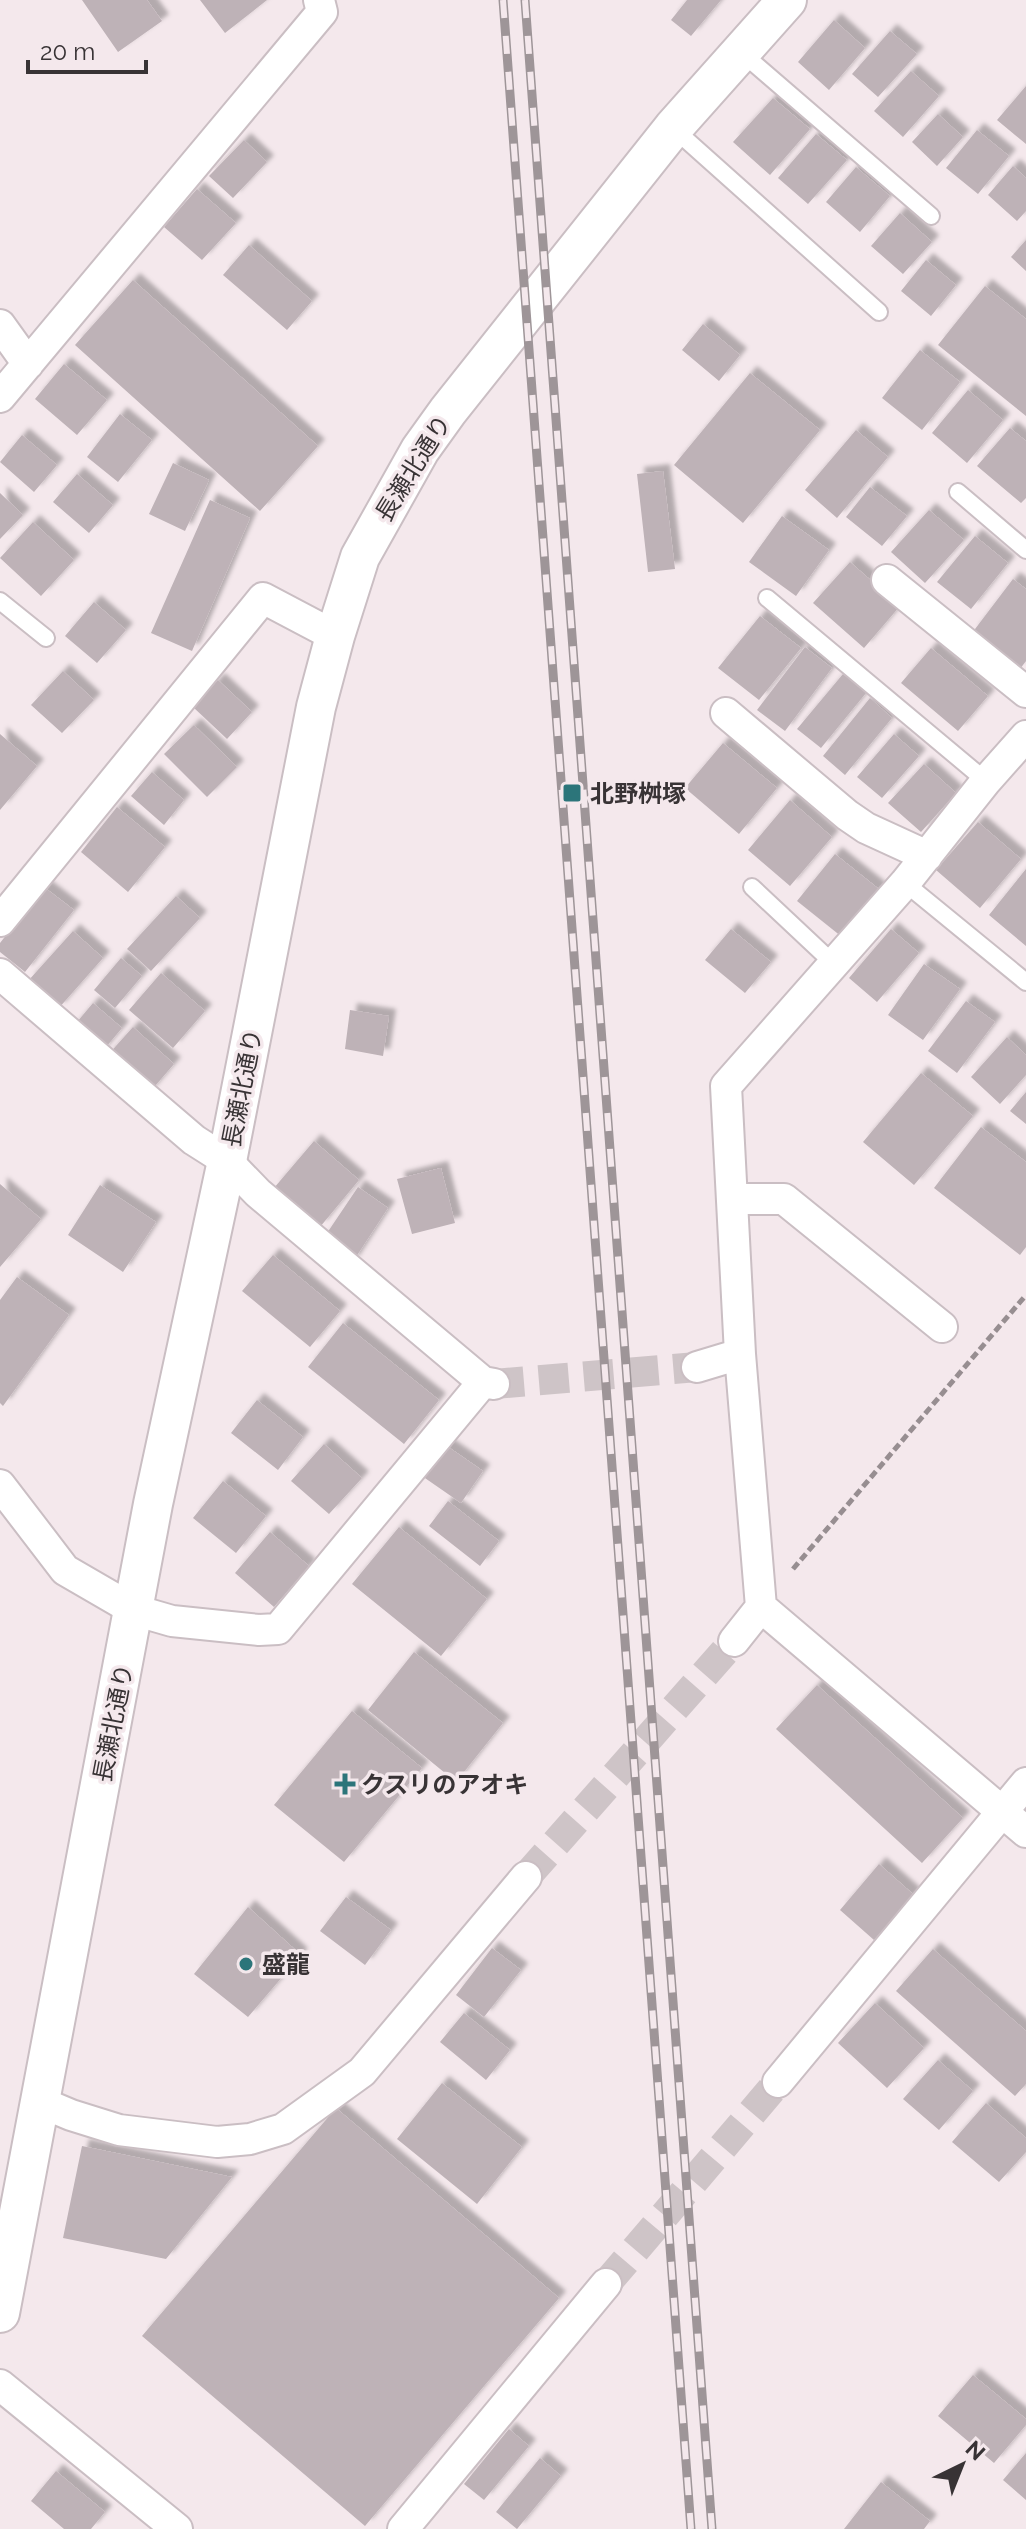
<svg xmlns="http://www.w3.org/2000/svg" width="1026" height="2529" viewBox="0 0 1026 2529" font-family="Raleway,'Noto Sans JP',sans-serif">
  <defs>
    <filter id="shadow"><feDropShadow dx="7" dy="-7" stdDeviation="2" flood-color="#0004"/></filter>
  </defs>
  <rect width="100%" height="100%" fill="#f4e8ec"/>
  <path fill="#beb2b7" filter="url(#shadow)" d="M82,0H147L162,21L118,52Z
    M200,0H267L225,33Z
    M687,0H721L691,36L671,20Z
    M834,20L865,48L829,90L798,62Z
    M890,31L917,54L878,97L852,74Z
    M911,71L939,96L903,137L874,111Z
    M1026,86V144L997,120Z
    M773,98L810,129L770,175L733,142Z
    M938,114L963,137L937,166L912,142Z
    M977,130L1009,156L978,194L946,168Z
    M816,134L847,160L808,204L778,178Z
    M244,140L267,162L233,198L209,176Z
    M1013,166L1026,178V211L1017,221L988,195Z
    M856,167L890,196L860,232L826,202Z
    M197,189L236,223L202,260L164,227Z
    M900,213L932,242L903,274L871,246Z
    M1026,240V271L1011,257Z
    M249,245L312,301L287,330L223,275Z
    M926,260L956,285L931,316L901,291Z
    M133,280L318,446L260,511L75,345Z
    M985,286L1026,319V416L938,345Z
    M703,324L740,355L719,381L682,350Z
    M920,350L960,382L922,430L882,398Z
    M64,364L107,400L77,435L35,399Z
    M750,373L820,430L743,523L674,465Z
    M968,390L1003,420L967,463L932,433Z
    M120,414L152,440L118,482L87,457Z
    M1010,428L1026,441V498L1021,503L977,466Z
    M856,430L888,457L837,518L805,490Z
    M22,435L57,465L34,492L0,462Z
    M173,463L209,480L185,531L149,514Z
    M663,471L675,569L648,572L637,474Z
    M77,474L113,505L89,533L53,502Z
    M870,487L907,516L882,546L846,517Z
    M0,493L23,515L0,539Z
    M210,500L250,518L192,651L151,633Z
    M929,510L964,540L925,583L891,552Z
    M782,516L829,550L796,596L749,562Z
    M33,522L74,560L41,596L0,558Z
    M975,536L1008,563L971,609L937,582Z
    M850,562L900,606L864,648L813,603Z
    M1013,579L1026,589V661L1020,669L972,633Z
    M94,602L126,630L97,663L65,636Z
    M760,616L801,648L759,700L718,668Z
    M805,647L832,668L785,731L757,710Z
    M931,648L988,696L958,731L901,683Z
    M63,671L94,700L62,733L31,705Z
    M843,674L866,693L821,748L797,729Z
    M218,680L252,712L227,739L193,707Z
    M870,698L892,718L845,775L823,756Z
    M194,725L237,767L207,797L164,754Z
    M0,734L37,766L0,810Z
    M894,734L919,756L882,798L857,777Z
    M723,743L777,788L739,834L685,788Z
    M924,764L956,793L921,832L888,803Z
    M152,772L184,800L164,825L131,796Z
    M790,800L832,837L790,886L748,850Z
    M117,807L165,847L128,892L81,852Z
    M978,822L1021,859L980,908L936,870Z
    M835,854L880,890L842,937L797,901Z
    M1026,869V946L989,915Z
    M44,887L74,910L25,972L0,952V943Z
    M176,896L200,918L151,971L127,949Z
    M731,929L771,962L745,993L705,960Z
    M891,929L919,953L877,1002L849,978Z
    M73,931L103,958L58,1009L28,981Z
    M121,958L142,976L115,1008L94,990Z
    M924,964L960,989L923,1040L888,1015Z
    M161,973L205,1011L173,1048L129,1010Z
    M966,1001L995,1022L957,1073L928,1051Z
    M93,1003L122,1028L101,1053L72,1028Z
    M350,1010L389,1016L383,1056L345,1049Z
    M133,1027L174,1064L149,1093L107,1056Z
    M1007,1037L1026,1055V1075L1000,1104L971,1077Z
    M921,1073L973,1116L914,1185L863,1142Z
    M1026,1092V1124L1010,1111Z
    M981,1127L1026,1162V1247L1020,1255L934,1188Z
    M314,1141L359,1180L320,1227L274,1188Z
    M441,1168L455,1223L412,1234L397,1179Z
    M0,1184L41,1219L0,1267Z
    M100,1185L156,1222L123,1272L68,1235Z
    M358,1187L388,1208L352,1263L321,1242Z
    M273,1255L340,1311L310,1347L242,1291Z
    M17,1277L69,1315L3,1406L0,1403V1300Z
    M343,1323L439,1400L404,1444L308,1367Z
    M257,1400L303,1437L278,1470L231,1433Z
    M324,1444L362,1478L329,1514L291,1481Z
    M444,1444L483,1471L461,1503L422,1476Z
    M223,1481L266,1516L236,1553L193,1518Z
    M448,1501L499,1541L480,1566L429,1526Z
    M399,1527L487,1599L441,1656L352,1584Z
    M270,1532L309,1566L274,1607L235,1573Z
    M414,1652L503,1723L456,1782L368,1710Z
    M817,1685L963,1818L922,1863L776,1729Z
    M352,1711L422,1768L344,1862L274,1805Z
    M879,1864L914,1895L874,1940L840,1910Z
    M346,1897L391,1930L365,1965L320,1931Z
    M248,1907L301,1955L248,2017L194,1974Z
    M492,1948L521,1970L484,2017L456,1995Z
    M933,1949L1026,2031V2084L1015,2096L896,1991Z
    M875,2003L924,2048L887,2088L838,2043Z
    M464,2013L510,2050L486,2080L440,2042Z
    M938,2060L973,2091L939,2130L903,2099Z
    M442,2083L522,2147L477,2204L397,2139Z
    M986,2103L1026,2138V2152L999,2182L952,2142Z
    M336,2108L559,2298L365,2526L142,2336Z
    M82,2146L232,2177L166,2259L63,2238Z
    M973,2375L1026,2419V2425L994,2463L938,2416Z
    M509,2429L529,2446L484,2500L464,2484Z
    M1026,2453V2500L1003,2480Z
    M540,2458L561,2476L517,2529L496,2512Z
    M56,2471L105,2512L91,2529H64L31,2501Z
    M881,2482L930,2521L924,2529H844Z"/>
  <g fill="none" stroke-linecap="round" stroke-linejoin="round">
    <path stroke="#cec4c7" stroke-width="30" stroke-dasharray="30 15" stroke-linecap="butt" d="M494,1384L697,1367
      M526,1877L734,1641
      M606,2284L778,2082"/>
    <g stroke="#cabec3" stroke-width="20">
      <path id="service" d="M742,53L931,216
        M673,128L879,312
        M958,492L1026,550
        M767,598L986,781
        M0,601L46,638
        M905,883L1026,982
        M752,887L833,963"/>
    </g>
    <g stroke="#cabec3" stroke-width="34">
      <path id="minor" d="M0,325L28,364
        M0,397L322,12L319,0
        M887,580L1026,692
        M726,713L847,815L866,828L927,856
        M0,921L263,598L335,636
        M0,974L194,1140L227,1161L258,1193L483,1382L494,1384
        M732,1199H784L942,1327
        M740,1354L726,1086L905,883L986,781L1026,736
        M697,1367L740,1354L761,1607L734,1641
        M0,1485L65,1570L134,1610L172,1621L259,1630L278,1629L483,1382
        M761,1607L1026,1832
        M778,2082L1026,1783
        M40,2102L71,2115L119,2130L217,2142L250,2139L283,2129L362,2072L526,1877
        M0,2385L177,2529
        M403,2529L606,2284"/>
    </g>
    <g stroke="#cabec3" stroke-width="42">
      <path id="tertiary" d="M0,2313L153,1504L227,1161L316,707L335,636L360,557L420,450L448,411L673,128L787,0"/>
    </g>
    <path stroke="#978e91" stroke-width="5" stroke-dasharray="8 4" stroke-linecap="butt" d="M793,1569L1026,1295"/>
    <use href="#service" stroke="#fff" stroke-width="16"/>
    <use href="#minor" stroke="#fff" stroke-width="30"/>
    <use href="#tertiary" stroke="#fff" stroke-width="38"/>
    <g stroke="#9e9598" stroke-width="9">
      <path id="rail" d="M503,0L691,2529
        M525,0L712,2529"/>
    </g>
    <use href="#rail" stroke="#f4e8ec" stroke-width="6" stroke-dasharray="18" stroke-linecap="butt"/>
  </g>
  <g fill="#2c757a" stroke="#f4e8ec" stroke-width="3">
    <rect x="562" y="783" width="20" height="20" rx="4"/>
    <path d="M341 1772h8v8h8v8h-8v8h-8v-8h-8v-8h8z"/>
    <circle cx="246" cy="1964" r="8"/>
  </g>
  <g text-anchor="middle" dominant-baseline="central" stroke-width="7" stroke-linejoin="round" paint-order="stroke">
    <g font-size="24" fill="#383335" stroke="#f4e8ec">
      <text transform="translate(413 468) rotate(-58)">長瀬北通り</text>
      <text transform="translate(242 1088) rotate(-79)">長瀬北通り</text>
      <text transform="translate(113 1723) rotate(-79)">長瀬北通り</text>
    </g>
    <g font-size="24" font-weight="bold" fill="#383335" stroke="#f4e8ec" text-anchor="start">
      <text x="590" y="793">北野桝塚</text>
      <text x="361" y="1784">クスリのアオキ</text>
      <text x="262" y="1964">盛龍</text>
    </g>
  </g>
  <g transform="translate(962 2465) rotate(43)" stroke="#f4e8ec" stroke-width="6" paint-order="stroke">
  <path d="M0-6L14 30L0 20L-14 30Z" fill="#383335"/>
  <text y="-12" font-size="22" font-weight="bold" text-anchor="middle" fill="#383335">N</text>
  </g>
  <path d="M28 60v12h118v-12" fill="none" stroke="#383335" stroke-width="4"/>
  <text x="40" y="60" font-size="24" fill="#383335" stroke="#f4e8ec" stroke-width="6" paint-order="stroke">20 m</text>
</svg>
